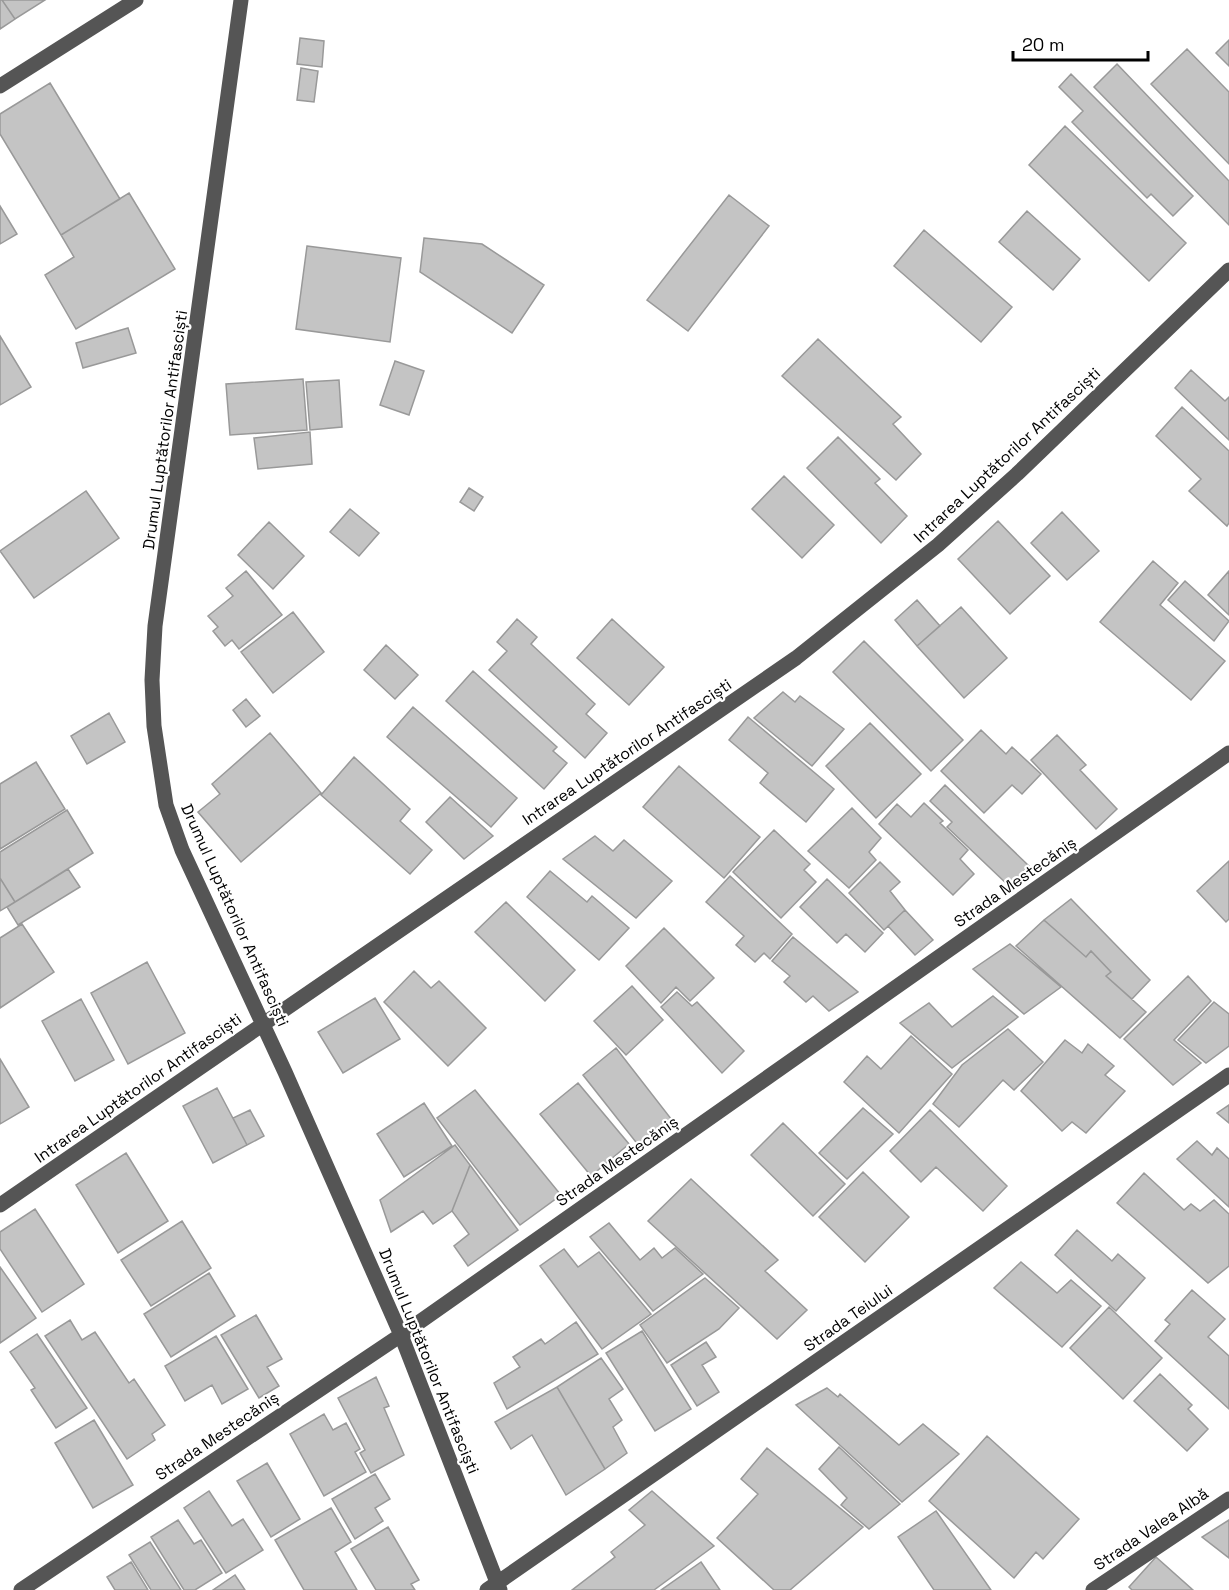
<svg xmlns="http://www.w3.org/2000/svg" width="1229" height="1590" viewBox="0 0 1229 1590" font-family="'Space Grotesk',sans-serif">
  <rect width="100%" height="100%" fill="#fff"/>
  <path fill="#c4c4c4" stroke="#999" stroke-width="1.5" d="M0,0H2L15,19L0,29Z
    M2,0H45L15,19Z
    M300,38L324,41L322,67L297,64Z
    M1229,40V66L1216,53Z
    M1187,49L1229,92V164L1151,84Z
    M1117,64L1229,181V225L1094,87Z
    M301,68L318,71L314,102L297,100Z
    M1071,74L1193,196L1173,216L1151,194L1147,198L1072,122L1083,111L1059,87Z
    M50,83L120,199L61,235L0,134V114Z
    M1065,126L1186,243L1149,281L1029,165Z
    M129,193L175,269L76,329L45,275L74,257L61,235Z
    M729,195L769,226L688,331L647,300Z
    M0,206L17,234L0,244Z
    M1027,211L1080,259L1053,290L999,242Z
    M924,230L1012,307L981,342L894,266Z
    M424,238L482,244L544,285L512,333L420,272Z
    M307,246L401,258L390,342L296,329Z
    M128,328L136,353L83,368L76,343Z
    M0,336L31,387L0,405Z
    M818,339L901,417L893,424L921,454L896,480L782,376Z
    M395,361L424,371L409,415L380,405Z
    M1191,370L1225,401L1229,397V440L1175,388Z
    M303,379L307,430L230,435L226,384Z
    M339,380L342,427L310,430L306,382Z
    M1182,407L1229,451V523L1227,526L1189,491L1201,479L1156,436Z
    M310,432L312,464L258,469L254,438Z
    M838,437L880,479L875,483L907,516L881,543L807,468Z
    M784,476L834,525L802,558L752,509Z
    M469,488L483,497L474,511L460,502Z
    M86,491L119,538L34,598L0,551Z
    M350,509L379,533L359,556L330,532Z
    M1062,512L1099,551L1067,580L1031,543Z
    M998,521L1050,576L1010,614L958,559Z
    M269,522L304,556L273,589L238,555Z
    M1153,561L1178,583L1160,605L1225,661L1191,700L1100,622Z
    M246,571L282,615L239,649L232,640L225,646L213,631L218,627L208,616L233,596L226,588Z
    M1229,571V615L1208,595Z
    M1185,581L1229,621L1214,641L1168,600Z
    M917,600L940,626L917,646L895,620Z
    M961,607L1007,658L964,698L917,646Z
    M293,612L324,652L273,693L241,652Z
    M517,619L537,637L531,644L595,704L586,714L607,733L585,758L489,670L507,651L497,642Z
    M612,619L664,667L629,705L577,658Z
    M864,641L963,740L931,771L833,672Z
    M386,645L418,675L395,699L364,670Z
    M473,671L557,747L553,751L567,763L544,789L446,701Z
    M783,692L795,702L800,696L844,729L812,766L754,718Z
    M246,699L260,716L246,727L233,710Z
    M413,707L517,798L491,827L387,737Z
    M109,713L125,742L87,764L71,736Z
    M748,717L834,789L806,822L760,783L768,773L729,740Z
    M870,723L921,774L876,818L826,766Z
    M981,730L1006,754L1012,747L1041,774L1022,794L1012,785L984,813L941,771Z
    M270,733L321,793L241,862L198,812L220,794L212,784Z
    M1057,735L1086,765L1080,770L1117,809L1096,829L1031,760Z
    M354,757L410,809L400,821L432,850L410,874L321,795Z
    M36,762L65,809L0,849V784Z
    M679,766L760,837L724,878L643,807Z
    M945,785L1029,866L1009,886L947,827L952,822L930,801Z
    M450,797L493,836L464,859L426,822Z
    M924,803L943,821L940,823L968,850L960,859L974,874L953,895L879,824L897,804L911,817Z
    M852,808L881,838L869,852L876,860L849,888L808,851Z
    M67,810L93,853L15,902L0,878V852Z
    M774,830L810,864L804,870L816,882L781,918L733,872Z
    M595,836L613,851L624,840L672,881L636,918L563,859Z
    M1229,861V919L1226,922L1197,891Z
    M880,862L900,882L890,891L905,910L884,930L849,893Z
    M68,869L80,887L18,925L7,907Z
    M550,871L587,902L592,896L629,928L599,960L527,897Z
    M730,876L792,934L770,959L764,953L755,962L736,945L744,936L706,902Z
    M0,878L15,902L0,911Z
    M827,879L883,933L865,952L846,934L837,943L800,907Z
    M1071,899L1150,980L1132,999L1106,976L1111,972L1091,951L1086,957L1044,920Z
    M506,902L575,970L545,1001L475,932Z
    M905,910L933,940L915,955L888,926Z
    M1044,920L1086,957L1091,951L1111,972L1106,976L1146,1012L1120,1038L1016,946Z
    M22,924L54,972L0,1008V938Z
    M664,928L714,978L690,1001L676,987L661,1003L626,966Z
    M793,937L858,992L829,1011L813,996L806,1002L784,982L790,976L772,961Z
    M1010,944L1061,987L1024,1014L973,969Z
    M147,962L185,1033L128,1064L91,993Z
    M414,971L431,988L439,981L486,1028L448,1066L384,1002Z
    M1188,976L1211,1001L1174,1040L1201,1063L1173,1085L1124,1039Z
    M632,986L663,1020L626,1055L594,1021Z
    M677,992L692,1006L697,1002L744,1051L722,1073L661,1007Z
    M993,996L1018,1017L952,1068L900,1023L929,1003L952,1027Z
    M375,998L400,1039L343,1073L318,1032Z
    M81,999L114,1060L75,1081L42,1021Z
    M1214,1002L1229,1014V1046L1206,1063L1178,1040Z
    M1008,1029L1043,1062L1014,1090L1003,1080L959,1127L933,1104L962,1065Z
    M911,1036L952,1074L899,1133L844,1082L867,1056L881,1069Z
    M1065,1040L1082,1053L1088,1044L1114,1066L1105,1075L1125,1091L1086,1133L1072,1122L1062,1131L1021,1091Z
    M616,1048L672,1120L639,1146L583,1075Z
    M0,1059L29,1107L0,1124Z
    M578,1083L629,1144L591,1176L540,1114Z
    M217,1088L247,1145L213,1163L183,1106Z
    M475,1090L561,1195L520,1225L437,1118Z
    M424,1103L452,1146L404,1177L377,1134Z
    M1229,1105V1123L1217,1113Z
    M863,1108L893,1134L847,1179L819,1153Z
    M250,1110L264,1136L247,1145L233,1118Z
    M930,1110L1007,1186L983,1211L936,1167L921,1182L890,1151Z
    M783,1123L845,1184L813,1216L751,1155Z
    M1197,1141L1212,1155L1217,1148L1229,1159V1207L1177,1159Z
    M455,1145L470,1165L452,1211L433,1224L423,1211L391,1232L380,1200Z
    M126,1153L168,1221L118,1253L76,1185Z
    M470,1165L518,1230L468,1266L454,1246L469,1234L452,1211Z
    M863,1172L909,1217L865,1262L819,1217Z
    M1144,1173L1184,1210L1191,1204L1200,1211L1214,1200L1229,1214V1266L1208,1283L1117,1203Z
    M691,1179L778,1260L765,1271L807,1310L777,1339L648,1221Z
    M35,1209L84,1284L42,1312L0,1249V1232Z
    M182,1221L211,1268L151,1306L121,1260Z
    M609,1223L640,1260L654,1248L662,1258L675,1248L703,1274L653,1311L590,1237Z
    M1077,1230L1112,1261L1118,1254L1145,1278L1116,1311L1055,1255Z
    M564,1249L578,1267L599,1252L651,1314L602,1349L540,1266Z
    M1021,1262L1057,1293L1071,1280L1101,1306L1062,1347L994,1288Z
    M0,1267L36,1318L0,1343Z
    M209,1273L235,1316L171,1357L144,1314Z
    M705,1278L739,1308L719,1329L667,1363L640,1325Z
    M1192,1290L1225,1319L1208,1337L1229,1356V1409L1155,1341L1170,1324L1165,1320Z
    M1109,1307L1162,1358L1123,1399L1070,1348Z
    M256,1315L282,1359L267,1367L279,1386L259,1398L221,1335Z
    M70,1320L82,1340L95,1332L129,1383L134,1379L165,1425L152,1434L155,1440L127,1459L45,1336Z
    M576,1322L598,1354L507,1409L494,1383L520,1367L513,1357L541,1339L545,1344Z
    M642,1331L691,1409L655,1431L606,1353Z
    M37,1334L87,1408L56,1428L31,1390L35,1388L10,1352Z
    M216,1336L248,1389L222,1404L212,1385L185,1401L165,1366Z
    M706,1342L716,1357L702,1365L719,1392L697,1406L671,1365Z
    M601,1358L623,1389L609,1399L622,1420L613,1427L627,1453L605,1469L557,1387Z
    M1160,1374L1192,1405L1188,1409L1208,1429L1187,1451L1134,1401Z
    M376,1377L389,1406L384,1408L404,1455L371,1473L360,1453L365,1450L338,1398Z
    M557,1387L605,1469L566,1495L532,1435L511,1449L495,1422Z
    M827,1388L838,1397L840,1394L899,1445L923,1424L959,1454L902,1502L796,1405Z
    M324,1414L333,1430L346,1423L360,1449L355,1452L366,1472L324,1496L290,1434Z
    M94,1420L133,1485L93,1508L55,1443Z
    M987,1436L1079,1519L1043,1559L1036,1552L1014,1578L929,1501Z
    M839,1447L900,1504L869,1529L841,1505L847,1498L819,1469Z
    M767,1448L863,1527L790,1590H774L717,1538L758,1494L741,1479Z
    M267,1463L300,1519L271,1537L237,1481Z
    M375,1474L390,1499L375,1508L383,1521L355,1539L332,1499Z
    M209,1491L232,1526L243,1519L263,1550L226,1573L184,1508Z
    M652,1491L714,1546L654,1590H572L615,1557L611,1552L645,1525L629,1510Z
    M331,1508L351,1542L335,1552L357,1590H304L275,1540Z
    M936,1511L991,1590H934L898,1537Z
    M178,1520L194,1544L201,1540L222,1573L195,1590H184L151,1537Z
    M1229,1520V1558L1202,1537Z
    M388,1527L419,1580L411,1584L415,1590H376L351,1549Z
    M150,1542L181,1590H151L129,1555Z
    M1156,1557L1193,1590H1132L1129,1587Z
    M131,1562L148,1590H115L107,1577Z
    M701,1562L720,1590H661Z
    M235,1575L245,1590H213Z"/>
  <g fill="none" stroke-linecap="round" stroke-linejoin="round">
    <path stroke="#555" stroke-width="15" d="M241,0L155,626L152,680L154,726L166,805L182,850L285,1072L401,1335L500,1590
      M0,86L136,0
      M0,1205L796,658L938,545L1017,474L1229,270
      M21,1590L401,1335L1229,753
      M487,1590L1229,1075
      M1093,1590L1229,1499"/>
  </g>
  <g text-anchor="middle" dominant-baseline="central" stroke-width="4.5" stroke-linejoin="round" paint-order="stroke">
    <g font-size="16" fill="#000" stroke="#fff">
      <text transform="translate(165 430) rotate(-82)">Drumul Luptătorilor Antifasciști</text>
      <text transform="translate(1007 455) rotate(-43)">Intrarea Luptătorilor Antifasciști</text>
      <text transform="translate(627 752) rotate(-34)">Intrarea Luptătorilor Antifasciști</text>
      <text transform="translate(1015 882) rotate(-35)">Strada Mestecăniș</text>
      <text transform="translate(235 915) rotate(66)">Drumul Luptătorilor Antifasciști</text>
      <text transform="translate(138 1088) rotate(-35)">Intrarea Luptătorilor Antifasciști</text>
      <text transform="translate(617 1161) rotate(-35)">Strada Mestecăniș</text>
      <text transform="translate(848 1318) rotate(-35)">Strada Teiului</text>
      <text transform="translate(429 1361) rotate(68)">Drumul Luptătorilor Antifasciști</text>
      <text transform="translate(217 1436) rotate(-34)">Strada Mestecăniș</text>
      <text transform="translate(1151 1529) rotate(-34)">Strada Valea Albă</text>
    </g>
  </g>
  <path d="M1013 51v9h135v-9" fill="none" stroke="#000000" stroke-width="3"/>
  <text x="1022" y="51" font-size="18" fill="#000000" stroke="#ffffff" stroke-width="4.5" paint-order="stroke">20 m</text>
</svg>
